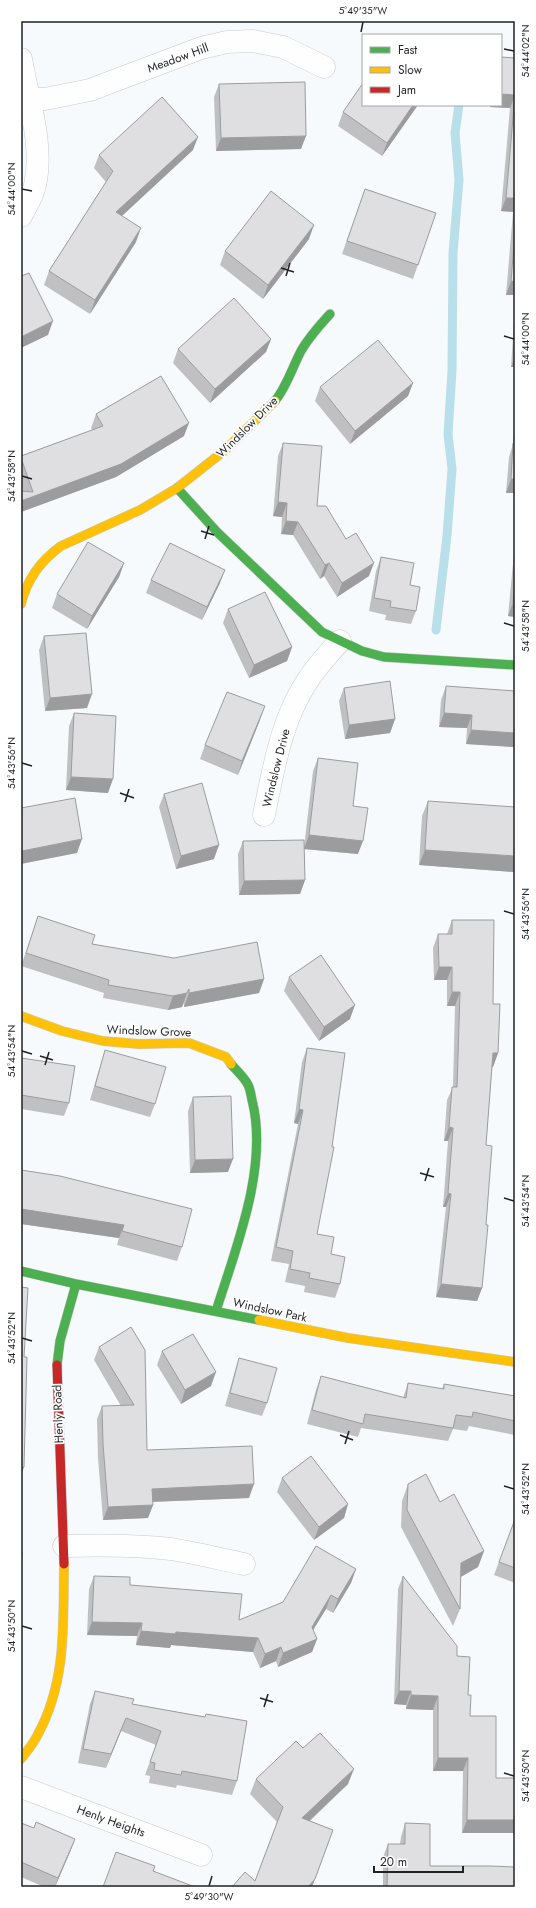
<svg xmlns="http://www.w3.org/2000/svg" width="536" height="1908" viewBox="0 0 536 1908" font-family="Jost,sans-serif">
  <rect width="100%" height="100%" fill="#f7fafd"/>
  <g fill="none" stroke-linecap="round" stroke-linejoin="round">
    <path stroke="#b9dfeb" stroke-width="9" d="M436,630L447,536L452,469L448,434L452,371L453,253L459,180L455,133L459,105"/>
    <g stroke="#c7cacc" stroke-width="23">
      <path id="street" d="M21,59C28,100 44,144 35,185C33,196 26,206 21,216
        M21,98L45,99L90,90L201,48L227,42L253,41L283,47L324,67
        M264,815C274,765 283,710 316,669C323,659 332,650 340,641
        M64,1546C100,1545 136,1545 171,1549C196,1553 220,1559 244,1564
        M21,1787L201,1855"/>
    </g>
    <g stroke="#c7cacc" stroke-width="10">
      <path id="fast" d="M275,401C287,386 292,368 301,351C309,337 319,326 330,314
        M177,488L217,532L322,632L362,651L384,657L515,665
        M21,1271L76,1284L259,1320
        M216,1311C236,1248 269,1166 252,1100C251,1095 250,1087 247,1083C243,1076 236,1070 231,1064
        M57,1365L60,1341L76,1284"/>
    </g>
    <g stroke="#c7cacc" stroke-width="10">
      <path id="slow" d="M21,604C27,579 40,561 61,546L140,510L177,488L224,451L275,401
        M21,1016L62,1031L103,1041L139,1044L189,1043L226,1057L231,1064
        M259,1320L348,1338L515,1362
        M21,1759C27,1751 34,1743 38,1734C67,1681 63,1622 64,1564"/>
    </g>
    <g stroke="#c7cacc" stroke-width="10">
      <path id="jam" d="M57,1365L64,1564"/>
    </g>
    <use href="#street" stroke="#fefeff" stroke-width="22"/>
    <use href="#fast" stroke="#4caf50" stroke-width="9"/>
    <use href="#slow" stroke="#ffc107" stroke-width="9"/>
    <use href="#jam" stroke="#c62828" stroke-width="9"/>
  </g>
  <path fill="#c0c0c2" d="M515,58V295H506L513,212L501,211L510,108L490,107V105H501Z
    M219,84L301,149L216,151L214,97Z
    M363,105H418L382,156L338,126L343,112Z
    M193,150L122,216L136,242L90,314L44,285L49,271L106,182L94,168L99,155Z
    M365,189L436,213L413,279L342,254Z
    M309,239L263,299L220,265L225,251Z
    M515,306V367H511Z
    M271,339L266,352L210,403L173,363L178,349Z
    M413,383L408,396L350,444L315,401L320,387Z
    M96,414L184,436L116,477L21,512V491H23L21,485V456L92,430L91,428Z
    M515,414V493H506L509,457L513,444Z
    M283,443L317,506L346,539L369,576L337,597L324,576L320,579L293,535L281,534L282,517L273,516L278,456Z
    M515,542V617L508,616Z
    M381,557L410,585L416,611L411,624L385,620L386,615L369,611L376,571Z
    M124,563L119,577L87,629L52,608L57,594Z
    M151,580L220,583L202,620L146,593Z
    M228,609L292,647L287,661L249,678L223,623Z
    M44,636L87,708L45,711L39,650Z
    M446,686L513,747L466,744L467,728L439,727L441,700Z
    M344,688L395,719L390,733L345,739L339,701Z
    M74,713L108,793L66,790L69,726Z
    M260,720L238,775L200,759L205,745Z
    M318,758L353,806L358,854L304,849L305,880L300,894L239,895L238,854L243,841L304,847L313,771Z
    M164,794L214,859L176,869L159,807Z
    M428,801L514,872L419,865L422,816Z
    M38,916L92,944L264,979L259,993L184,1007V1003L182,1007L168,1010L103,998L104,993L21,966Z
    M452,920L493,1004L498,1053L493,1067H492L486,1145L482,1288L477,1301L436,1297L446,1207H443L448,1141H444L447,1100L453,1087L455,1006H447V980H434L433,948L438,934H447Z
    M289,977L350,1019L319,1041L284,991Z
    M307,1048L317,1234L331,1254L340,1284L335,1298L304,1292L305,1286L285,1282L289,1264L271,1261L298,1124L294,1123L302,1062Z
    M105,1050L155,1104L150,1117L90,1100L101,1063Z
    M21,1058L69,1103L64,1116L21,1109Z
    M193,1097L228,1172L190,1173L188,1111Z
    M21,1170L182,1247L177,1261L117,1245L119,1238L21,1224Z
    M131,1327L147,1450L249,1498L152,1502L153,1505L148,1518L103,1520L98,1458L97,1419L102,1406H121L94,1360L99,1347Z
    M162,1351L211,1386L181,1404L157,1365Z
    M239,1358L267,1403L262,1416L225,1406L235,1371Z
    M321,1376L403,1398L408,1383L442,1389L444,1384L515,1396V1435L469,1426L467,1431L453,1429L448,1441L361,1428L358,1437L307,1424L316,1390Z
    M282,1478L348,1504L344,1518L314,1540L277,1492Z
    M408,1484L440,1502L484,1551L478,1567L461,1577L460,1609L453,1626L401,1527L402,1501Z
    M515,1519V1583L494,1575Z
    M356,1569L351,1583L333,1613L326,1609L313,1630L317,1639L312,1652L278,1667L276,1661L260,1668L253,1652L171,1645L170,1648L136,1645L137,1636L87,1635L89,1589L94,1576L130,1585L239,1620L283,1602Z
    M403,1576L457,1656L468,1695L470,1716L496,1778H515V1833H462L463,1771H433V1710L406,1709V1705L394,1704L398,1589Z
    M95,1691L132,1704L205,1717L206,1714L237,1781L232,1795L177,1785L176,1788L149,1783L150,1776L145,1775L156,1745L121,1731L106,1768L78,1763L90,1704Z
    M303,1748L348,1784L310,1821L333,1830L312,1887H232L255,1881L277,1822L250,1794L256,1779Z
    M21,1823L34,1828L75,1839L70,1852L55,1887H44L21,1877Z
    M405,1823L430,1866L515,1887H383V1857L388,1844H400L401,1837Z"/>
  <path fill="#9c9c9e" d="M501,94L515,95L510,108L490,107V105H501Z
    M413,105H418L382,156L387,143Z
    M306,136L301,149L216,151L221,138Z
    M198,137L193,150L111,226L116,212Z
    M506,198H515V207L513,212L501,211Z
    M314,225L309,239L263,299L268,285Z
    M141,228L136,242L90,314L95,300Z
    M511,281L515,282V295H506Z
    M53,321L48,335L21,348V337Z
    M271,339L266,352L210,403L215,389Z
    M515,357V367H511Z
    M413,383L408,396L350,444L355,431Z
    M189,423L184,436L116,477L21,512V501Z
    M511,479H515V493H506Z
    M278,502L287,503L282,517L273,516Z
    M286,521L298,522L293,535L281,534Z
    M124,563L119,577L87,629L92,616Z
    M329,563L324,576L320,579L325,565Z
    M374,563L369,576L337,597L342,583Z
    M225,570L220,583L202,620L207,607Z
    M513,603H515V617L508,616Z
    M292,647L287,661L249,678L254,665Z
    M92,694L87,708L45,711L50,698Z
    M265,706L260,720L238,775L242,761Z
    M444,713L472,715L467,728L439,727Z
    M395,719L390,733L345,739L349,725Z
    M471,730L515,733V746L513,747L466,744Z
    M71,777L113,779L108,793L66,790Z
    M309,835L363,841L358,854L304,849Z
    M82,839L77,853L21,864V853L22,851Z
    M219,845L214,859L176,869L181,856Z
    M425,850L515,856V870L514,872L419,865Z
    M305,880L300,894L239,895L244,881Z
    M439,967H452L447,980H434Z
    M264,979L259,993L184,1007L189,993Z
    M452,992H460L455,1006H447Z
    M187,993L182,1007L168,1010L173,996Z
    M355,1005L350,1019L319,1041L324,1027Z
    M493,1053H498L493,1067H488Z
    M299,1109L303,1110L298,1124L294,1123Z
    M449,1127L453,1128L448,1141H444Z
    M233,1159L228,1172L190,1173L195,1160Z
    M448,1193L451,1194L446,1207H443Z
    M21,1209L124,1225L119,1238L21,1224Z
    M441,1284L482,1288L477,1301L436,1297Z
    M216,1372L211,1386L181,1404L185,1390Z
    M21,1467H24L21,1476Z
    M254,1484L249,1498L147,1502L152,1489Z
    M348,1504L344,1518L314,1540L319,1527Z
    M153,1505L148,1518L103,1520L108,1507Z
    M484,1551L478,1567L455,1580L461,1563Z
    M356,1569L351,1583L333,1613L338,1599Z
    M331,1595L326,1609L307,1640L312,1627Z
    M92,1622L142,1623L137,1636L87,1635Z
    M141,1631L176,1632L258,1638L253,1652L171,1645L170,1648L136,1645Z
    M317,1639L312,1652L278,1667L283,1653Z
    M281,1647L276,1661L260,1668L265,1654Z
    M399,1691H411L406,1705L394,1704Z
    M411,1695L438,1696L433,1710L406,1709Z
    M126,1718L121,1731L106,1768L111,1754Z
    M438,1758H468L463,1771H433Z
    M354,1769L348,1784L296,1833L302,1818Z
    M467,1820H515V1833H462Z
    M333,1830L312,1887H308Z
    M75,1839L70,1852L55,1887L58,1878Z"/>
  <path fill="#dfdfe1" stroke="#9c9c9e" d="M501,57L515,58V198H506L515,95L501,94Z
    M305,82L306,136L221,138L219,84Z
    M363,83V105H413L387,143L343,112Z
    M162,97L198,137L116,212L141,228L95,300L49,271L113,171L99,155Z
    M365,189L436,213L418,265L347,241Z
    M271,191L314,225L268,285L225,251Z
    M515,233V282L511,281Z
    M29,273L53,321L21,337V276Z
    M234,298L271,339L215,389L178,349Z
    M378,340L413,383L355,431L320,387Z
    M161,376L189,423L121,464L21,501V491L33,492L21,458V456L103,426L96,414Z
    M283,443L322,446L317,506H326L346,539L356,533L374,563L342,583L329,563L325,565L298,522L286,521L287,503L278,502Z
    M513,443L515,444V479H511Z
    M88,542L124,563L92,616L57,594Z
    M170,543L225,570L207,607L151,580Z
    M381,557L414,563L410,585L420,587L416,611L390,607L391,601L374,598Z
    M515,584V603H513Z
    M265,592L292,647L254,665L228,609Z
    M86,633L92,694L50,698L44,636Z
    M390,681L395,719L349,725L344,688Z
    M446,686L515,691V733L471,730L472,715L444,713Z
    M227,692L265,706L242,761L205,745Z
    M74,713L116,716L113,779L71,777Z
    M318,758L358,763L353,806L368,808L363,841L309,835Z
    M202,783L219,845L181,856L164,794Z
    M75,798L82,839L22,851L21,847V808Z
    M428,801L515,807V856L425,850Z
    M304,840L305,880L244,881L243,841Z
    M38,916L95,935L92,944L174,958L257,942L264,979L189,993V989L187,993L173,996L108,985L109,980L26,953Z
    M452,920H494L493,1004H500L498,1053H493L486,1145L492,1146L486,1225H488L482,1288L441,1284L451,1194L448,1193L453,1128L449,1127L452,1087H457L460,992H452V967H439L438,934H452Z
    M321,955L355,1005L324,1027L289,977Z
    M307,1048L345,1053L332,1147H334L317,1234L334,1237L331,1254L345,1257L340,1284L309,1278L310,1273L290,1269L293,1251L276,1247L303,1110L299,1109Z
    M105,1050L166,1067L155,1104L95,1086Z
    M21,1058L75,1066L69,1103L21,1095Z
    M231,1096L233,1159L195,1160L193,1097Z
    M21,1170L60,1176L192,1209L182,1247L122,1231L124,1225L21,1209Z
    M21,1287L28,1288L24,1357H27L24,1467H21Z
    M131,1327L145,1350L147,1450L252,1446L254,1484L152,1489L153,1505L108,1507L103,1444L102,1406L134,1405L99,1347Z
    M193,1334L216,1372L185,1390L162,1351Z
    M239,1358L277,1368L267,1403L230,1393Z
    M321,1376L406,1398L408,1383L444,1389V1384L515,1396V1421L473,1412L472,1417L456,1415L453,1428L365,1414L363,1424L312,1410Z
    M311,1456L348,1504L319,1527L282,1478Z
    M426,1474L440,1502L454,1494L484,1551L461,1563L460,1609L407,1510L408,1484Z
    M515,1519V1568L499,1562Z
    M316,1546L356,1569L338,1599L331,1595L312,1627L317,1639L283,1653L281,1647L265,1654L258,1638L176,1632L175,1634L141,1631L142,1623L92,1622L94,1576L130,1577V1585L242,1594L239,1620L283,1602Z
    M21,1552H22L21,1576Z
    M403,1576L457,1646V1656L470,1657L468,1695H471L470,1716H496V1778H515V1820H467L468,1758H438V1696L411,1695V1691H399Z
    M95,1691L134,1699L132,1704L205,1717L206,1714L247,1721L237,1781L182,1771L181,1775L154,1770L155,1763L150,1762L161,1731L126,1718L111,1754L83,1749Z
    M320,1733L354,1769L302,1818L333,1830L315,1879L308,1887H232L245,1872L255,1881L283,1807L256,1779L296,1741L303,1748Z
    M36,1822L75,1839L58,1878L21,1862V1823L34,1828Z
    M405,1823L430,1824V1866H491L515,1867V1887H387L388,1844H405Z
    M116,1852L155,1866L153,1871L195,1887H103Z"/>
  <path fill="none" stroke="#1f2225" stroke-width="1.5" d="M361,32L363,22M504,49L514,51M22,189L32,191M281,268L294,272M286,276L290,263M504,336L514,339M22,476L32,479M201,531L214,535M205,539L209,526M504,623L514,626M22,763L32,766M120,793L134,798M125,802L129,789M504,911L514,914M22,1051L32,1054M40,1056L53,1060M45,1065L49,1052M420,1173L434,1177M425,1181L429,1168M504,1198L514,1201M22,1338L32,1341M340,1435L353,1440M345,1444L349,1431M504,1486L514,1489M22,1626L32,1629M260,1698L273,1702M264,1707L268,1694M504,1773L514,1776M209,1886L212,1876"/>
  <g text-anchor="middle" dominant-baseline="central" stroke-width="3.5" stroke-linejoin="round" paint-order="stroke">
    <g font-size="12" fill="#1f2225" stroke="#fff">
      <text transform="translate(178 58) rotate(-20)">Meadow Hill</text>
      <text transform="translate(247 427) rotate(-45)">Windslow Drive</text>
      <text transform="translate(276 768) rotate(-76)">Windslow Drive</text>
      <text transform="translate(149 1031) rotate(2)">Windslow Grove</text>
      <text transform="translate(270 1310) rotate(12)">Windslow Park</text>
      <text transform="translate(58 1414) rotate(-92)">Henly Road</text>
      <text transform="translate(111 1821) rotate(20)">Henly Heights</text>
    </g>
  </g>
  <rect width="536" height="1908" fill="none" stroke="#ffffff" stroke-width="44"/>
  <rect x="362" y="34" width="140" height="72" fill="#ffffff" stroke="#a5a7a8"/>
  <rect x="370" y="47" width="20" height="6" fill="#4caf50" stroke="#a5a7a8"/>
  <text x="398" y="54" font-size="12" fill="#1f2225">Fast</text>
  <rect x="370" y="67" width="20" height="6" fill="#ffc107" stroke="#a5a7a8"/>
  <text x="398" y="74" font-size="12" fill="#1f2225">Slow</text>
  <rect x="370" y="87" width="20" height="6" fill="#c62828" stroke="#a5a7a8"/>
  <text x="398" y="94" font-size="12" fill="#1f2225">Jam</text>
  <path d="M374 1866v6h89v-6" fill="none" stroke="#1f2225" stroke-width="2"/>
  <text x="380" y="1866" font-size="12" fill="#1f2225" stroke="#ffffff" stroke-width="3" paint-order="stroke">20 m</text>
  <rect x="22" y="22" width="492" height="1864" fill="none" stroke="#1f2225" stroke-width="1.5"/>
  <g font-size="10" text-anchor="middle" fill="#1f2225">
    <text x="363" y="14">5°49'35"W</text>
    <text transform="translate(525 51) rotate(-90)" y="4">54°44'02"N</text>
    <text transform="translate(11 189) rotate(-90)" y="4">54°44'00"N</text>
    <text transform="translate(525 339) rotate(-90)" y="4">54°44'00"N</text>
    <text transform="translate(11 476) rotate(-90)" y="4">54°43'58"N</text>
    <text transform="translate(525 626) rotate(-90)" y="4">54°43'58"N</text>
    <text transform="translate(11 763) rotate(-90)" y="4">54°43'56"N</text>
    <text transform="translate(525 914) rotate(-90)" y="4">54°43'56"N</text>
    <text transform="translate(11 1051) rotate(-90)" y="4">54°43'54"N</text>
    <text transform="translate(525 1201) rotate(-90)" y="4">54°43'54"N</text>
    <text transform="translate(11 1338) rotate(-90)" y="4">54°43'52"N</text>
    <text transform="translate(525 1489) rotate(-90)" y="4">54°43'52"N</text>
    <text transform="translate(11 1626) rotate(-90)" y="4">54°43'50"N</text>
    <text transform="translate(525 1776) rotate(-90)" y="4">54°43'50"N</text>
    <text x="209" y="1900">5°49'30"W</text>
  </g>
</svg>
